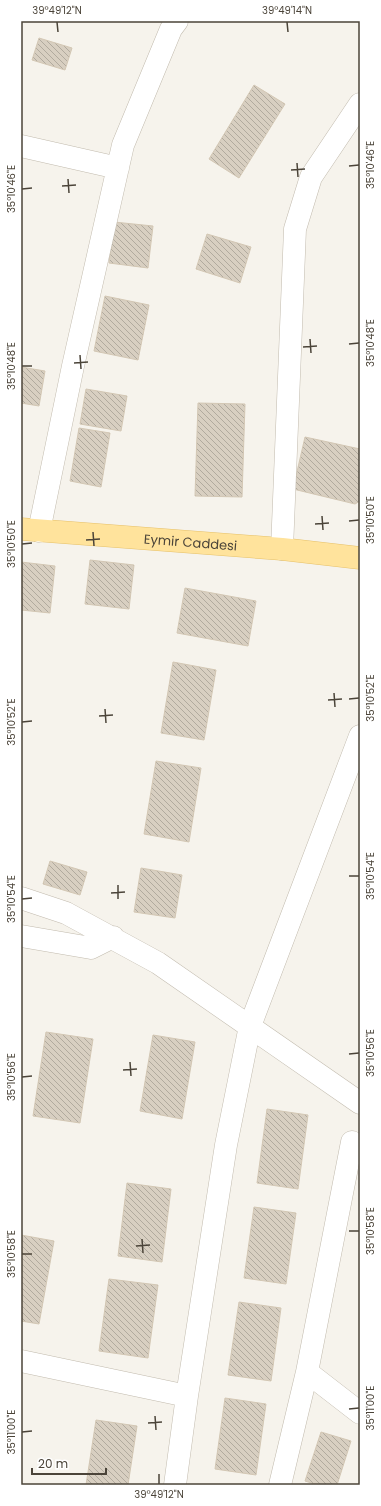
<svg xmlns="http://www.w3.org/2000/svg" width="381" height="1506" viewBox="0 0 381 1506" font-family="Poppins,sans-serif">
  <defs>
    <pattern id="building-back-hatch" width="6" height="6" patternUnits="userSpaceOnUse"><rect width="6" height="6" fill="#d8cfc1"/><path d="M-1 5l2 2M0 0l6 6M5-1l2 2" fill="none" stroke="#b1aa9e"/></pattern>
  </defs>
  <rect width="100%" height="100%" fill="#f6f3ec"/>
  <path fill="url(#building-back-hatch)" stroke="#d3c7b4" d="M39,38L72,48L65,70L32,60Z
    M254,85L285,104L239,178L209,159Z
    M114,222L153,226L148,268L109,263Z
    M207,234L251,247L240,283L196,269Z
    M105,296L149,305L138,360L94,351Z
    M21,367L45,371L39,406L21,403Z
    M86,389L127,396L121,431L80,424Z
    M198,403L245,404L242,497L195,496Z
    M79,428L110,433L101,487L70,481Z
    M305,437L360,449V501L355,504L293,489Z
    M90,560L134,565L129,609L85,604Z
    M21,562L55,566L50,613L21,610Z
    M185,588L256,601L248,646L177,633Z
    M173,662L216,670L204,740L161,733Z
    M156,761L201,768L189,842L144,834Z
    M50,861L87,872L80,895L43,884Z
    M141,868L182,875L175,918L134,912Z
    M46,1032L93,1039L80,1123L33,1116Z
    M153,1035L195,1042L182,1119L140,1111Z
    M267,1109L308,1115L298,1189L257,1183Z
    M127,1183L171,1189L162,1262L118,1256Z
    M254,1207L296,1213L286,1284L244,1278Z
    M21,1235L54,1241L39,1324L21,1321Z
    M109,1279L158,1285L148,1358L99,1351Z
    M239,1302L281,1308L271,1381L228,1375Z
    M225,1398L266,1404L256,1475L215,1469Z
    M96,1420L137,1426L128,1485H86Z
    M321,1432L351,1441L337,1485H318L305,1481Z"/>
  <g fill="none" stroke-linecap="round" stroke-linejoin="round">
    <g stroke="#c2bbae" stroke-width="23">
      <path id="minor" d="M21,146L118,168
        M39,531L73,366L123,145L171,29L177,21
        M282,549L295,229L311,177L360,104
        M21,898L66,913L158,963L360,1103
        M21,936L91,948L113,937
        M21,1361L187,1396
        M307,1372L360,1413
        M175,1485L187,1396L226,1145L250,1026L360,736
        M280,1485L307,1372L352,1142"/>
    </g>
    <g stroke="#e6c16a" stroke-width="23">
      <g id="major">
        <path id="s1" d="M21,529L282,549L360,558"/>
      </g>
    </g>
    <use href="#minor" stroke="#fff" stroke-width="22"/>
    <use href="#major" stroke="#ffe39c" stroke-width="22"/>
  </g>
  <path fill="none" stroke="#4b4439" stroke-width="1.5" d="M57,22L58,32M287,22L288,32M297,163L298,177M349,166L359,165M291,170L305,169M68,179L69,193M62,186L76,185M22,189L32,188M310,339L311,353M349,344L359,343M303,347L317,346M80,355L81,369M74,363L88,362M22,366H32M322,516L323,530M349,521L359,520M315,524L329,523M93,532L94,546M86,540L100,539M22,544L32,543M334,693L335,707M349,699L359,698M328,700L342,699M105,709L106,723M99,716L113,715M22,722L32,721M349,876H359M118,885V899M111,893L125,892M22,899L32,898M349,1054L359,1053M130,1062L131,1076M123,1070L137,1069M22,1077L32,1076M349,1231H359M142,1239L143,1253M136,1246L150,1245M22,1254H32M349,1409L359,1408M155,1416L156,1430M148,1423L162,1422M22,1432L32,1431M159,1474V1484"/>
  <g text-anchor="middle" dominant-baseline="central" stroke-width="3" stroke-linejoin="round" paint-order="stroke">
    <g font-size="13" fill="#4b4439" stroke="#fff">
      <text stroke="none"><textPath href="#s1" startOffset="170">Eymir Caddesi</textPath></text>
    </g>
  </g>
  <rect width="381" height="1506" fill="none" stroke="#ffffff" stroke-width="44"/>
  <path d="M32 1468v6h74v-6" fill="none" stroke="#4b4439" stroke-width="2"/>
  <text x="38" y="1468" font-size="12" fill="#4b4439" stroke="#ffffff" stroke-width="3" paint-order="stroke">20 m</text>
  <rect x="22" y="22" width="337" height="1462" fill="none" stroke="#4b4439" stroke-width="1.5"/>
  <g font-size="10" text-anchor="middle" fill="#4b4439">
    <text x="57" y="14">39°49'12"N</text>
    <text x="287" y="14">39°49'14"N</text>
    <text transform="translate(370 165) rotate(-90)" y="4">35°10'46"E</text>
    <text transform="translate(11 189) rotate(-90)" y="4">35°10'46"E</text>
    <text transform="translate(370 343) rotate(-90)" y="4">35°10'48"E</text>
    <text transform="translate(11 366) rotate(-90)" y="4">35°10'48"E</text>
    <text transform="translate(370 520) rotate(-90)" y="4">35°10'50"E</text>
    <text transform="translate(11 544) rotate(-90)" y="4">35°10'50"E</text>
    <text transform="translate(370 698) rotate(-90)" y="4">35°10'52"E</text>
    <text transform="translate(11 722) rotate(-90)" y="4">35°10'52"E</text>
    <text transform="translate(370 876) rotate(-90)" y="4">35°10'54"E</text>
    <text transform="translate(11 899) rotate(-90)" y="4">35°10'54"E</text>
    <text transform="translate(370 1053) rotate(-90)" y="4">35°10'56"E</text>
    <text transform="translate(11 1077) rotate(-90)" y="4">35°10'56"E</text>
    <text transform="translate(370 1231) rotate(-90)" y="4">35°10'58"E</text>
    <text transform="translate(11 1254) rotate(-90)" y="4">35°10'58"E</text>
    <text transform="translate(370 1408) rotate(-90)" y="4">35°11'00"E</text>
    <text transform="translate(11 1432) rotate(-90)" y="4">35°11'00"E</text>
    <text x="159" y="1498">39°49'12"N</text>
  </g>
</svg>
